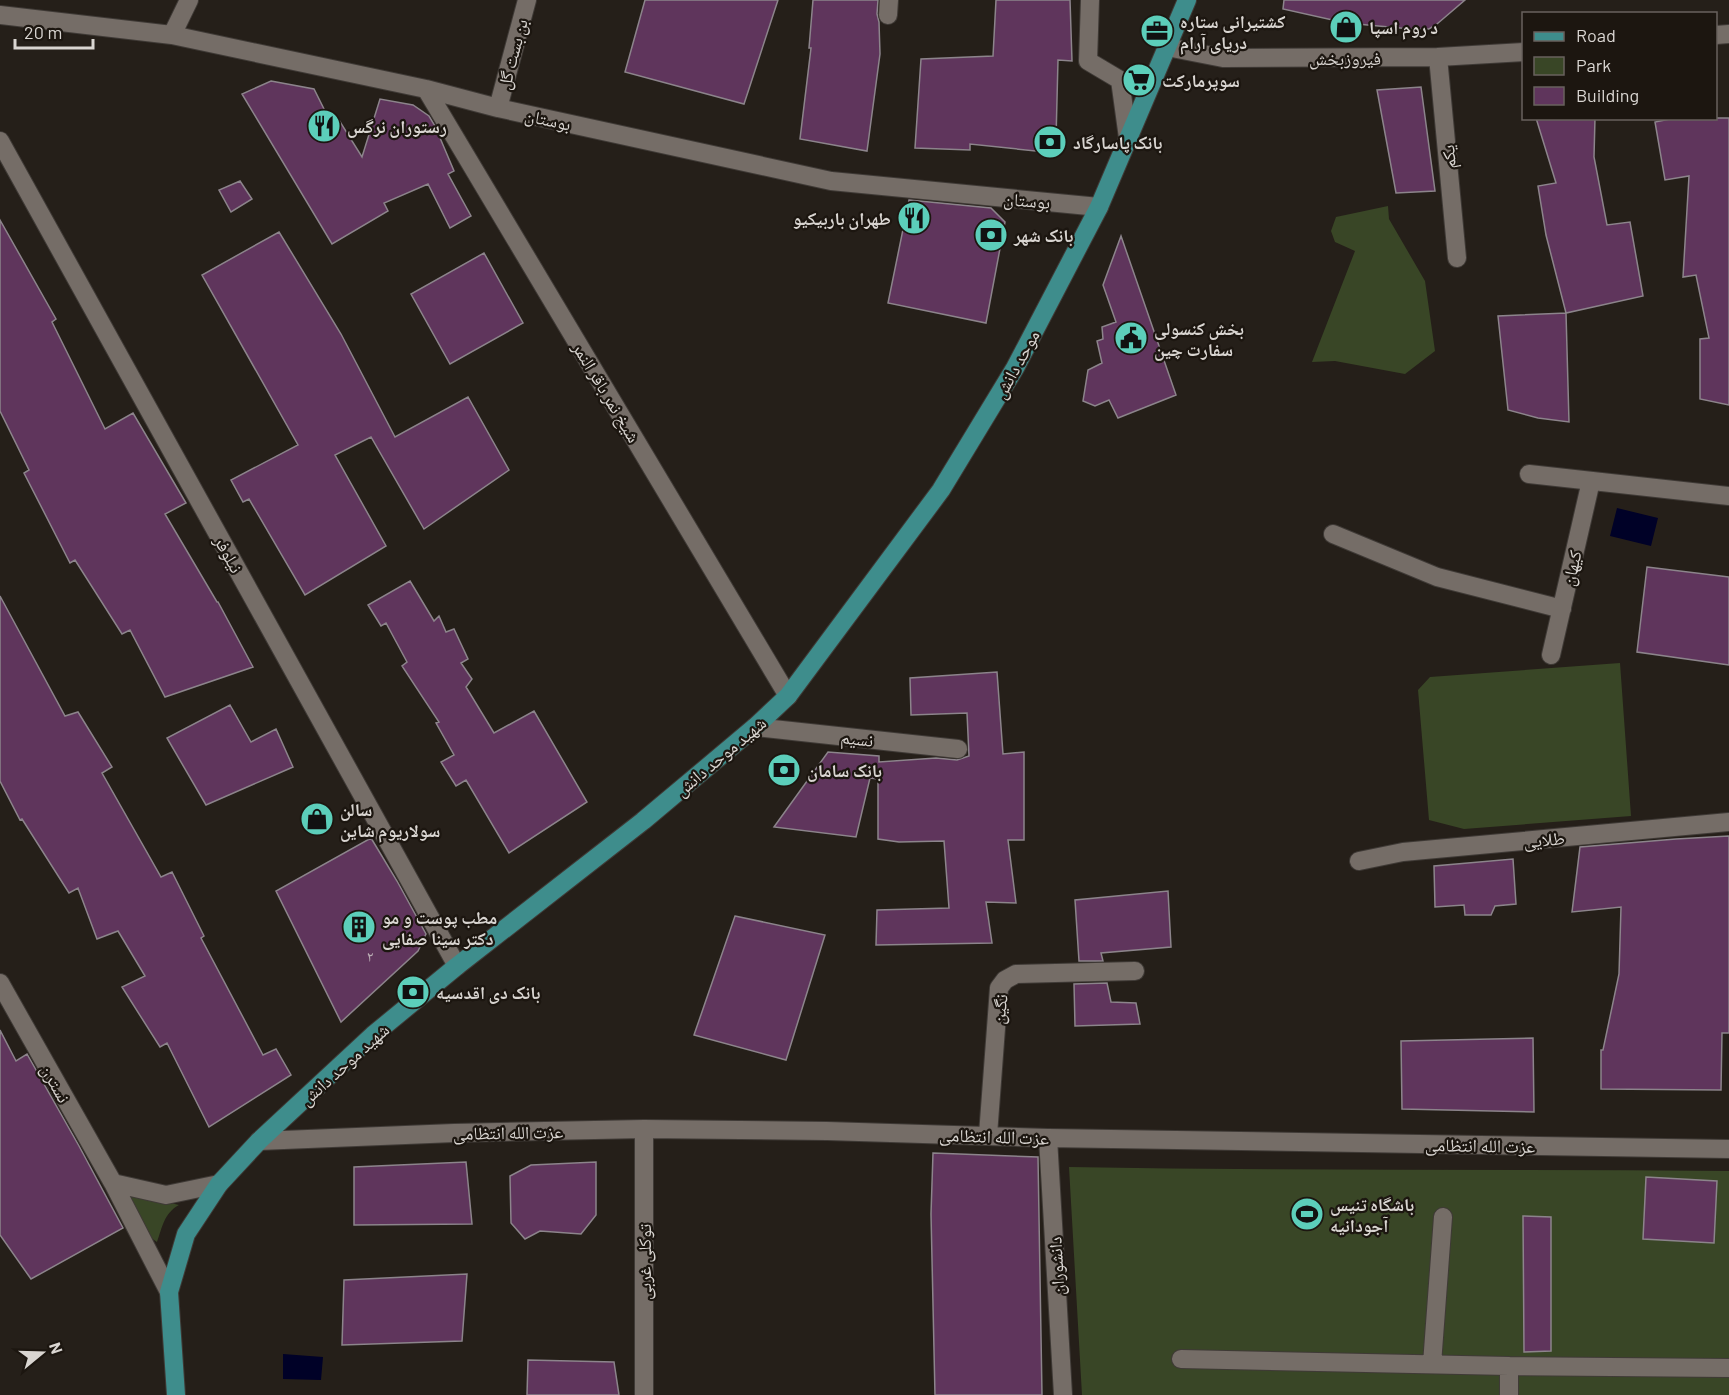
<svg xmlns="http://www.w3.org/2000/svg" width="1729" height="1395" viewBox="0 0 1729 1395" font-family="Barlow,'Noto Naskh Arabic',sans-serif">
  <rect width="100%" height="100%" fill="#251f19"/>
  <path fill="#394626" d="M1388,206L1389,219L1425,281L1435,351L1405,374L1335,361L1312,362L1355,251L1335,242L1331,231L1336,217Z
    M1620,663L1631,816L1464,829L1429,820L1418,690L1430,677Z
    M1069,1167C1289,1171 1509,1169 1729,1171V1395H1082Z
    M129,1193L179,1205C164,1213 162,1228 157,1242C139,1230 136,1213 129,1193Z"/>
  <path fill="#000127" d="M1617,508L1658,518L1651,546L1610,536Z
    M283,1354L323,1357L321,1380L283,1379Z"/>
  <path fill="#5f355c" stroke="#8c848b" stroke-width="1.5" d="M645,0H778L744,104L625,72Z
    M813,0H878L877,14L879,22L880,54L867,151L800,139L811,48H809Z
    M996,0H1070L1072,61L1058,60L1056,139L1045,140V152L970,144V150L915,148L921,59L993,56Z
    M1284,0H1465L1437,24L1429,29H1411L1346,23L1283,9Z
    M271,81L314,89L332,125L339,120L362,157L380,99L413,105L429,116L435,126L454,171L448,174L471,216L450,228L428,184L384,203L388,211L332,244L242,94Z
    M1421,87L1435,191L1396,193L1377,90Z
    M1536,118H1595L1594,157L1607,225L1630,222L1643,296L1566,313L1546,235L1538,186L1556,183Z
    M1675,118H1729V405L1700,399V339L1709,338L1696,275L1683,277L1689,176L1665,180L1655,122Z
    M240,181L252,199L231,212L219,190Z
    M909,200L991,208L1005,222L986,323L888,303Z
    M0,220L56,319L52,322L105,429L133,413L186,503L165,514L217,602H218L253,667L165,697L130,630L122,634L75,560L70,563L24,473L29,470L0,411Z
    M279,232L341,334L395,437L468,397L509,470L424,529L371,437L335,455L386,546L305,595L249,499L243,502L231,480L298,445L202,275Z
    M1121,236L1176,395L1118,418L1109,400L1095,406L1083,401L1088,370L1102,363L1097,341L1103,339L1102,327L1116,322L1103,285Z
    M484,253L523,323L450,364L411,294Z
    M1566,313L1569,422L1538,418L1508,410L1498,316Z
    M1647,567L1729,577V665L1637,652Z
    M410,581L434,621L439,616L446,632L454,629L468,659L461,663L472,679L466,687L494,733L534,711L587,802L509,853L466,780L456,786L441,762L454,755L436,723L439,722L402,666L407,662L386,623L381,626L368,605Z
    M0,596L65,716L78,712L112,767L102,773L161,877L172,872L204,936L201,938L263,1055L276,1049L291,1075L209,1127L167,1043L160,1047L122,987L145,976L118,931L97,939L78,888L69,893L22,819L20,820L0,781Z
    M997,672L1003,754L1024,752V840H1008L1016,903L986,902L992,943L876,945L877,910L949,908L944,841L899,842L878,839V779L870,778L856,837L774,827L828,752L879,756V762L936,758L957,760L969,756L967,713L911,715L910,678Z
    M230,705L251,742L276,729L293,767L206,805L167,738Z
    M1729,836V1033H1722L1721,1090L1601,1089V1050H1603L1619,974L1621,907L1572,912L1580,847L1676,839Z
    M371,838L397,881L426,934L418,951L341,1022L276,891Z
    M1513,859L1516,904L1495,906L1491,915H1465L1464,905L1435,907L1434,866Z
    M1168,891L1171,947L1101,953L1103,961H1079L1075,900Z
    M735,916L825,935L786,1060L694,1035Z
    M1107,983L1111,1002L1136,1003L1140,1024L1075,1026L1074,984Z
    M0,1030L16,1061L27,1054L79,1146L123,1228L31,1279L0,1235Z
    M1533,1038L1534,1112L1402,1109L1401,1041Z
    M933,1153L1038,1157L1042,1395H935L931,1214Z
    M466,1162L472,1224L354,1225V1167Z
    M596,1162V1215L581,1234L540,1231L525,1239L511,1223L510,1176L531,1165Z
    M1646,1177L1717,1181L1714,1243L1643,1239Z
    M1523,1216L1551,1217V1351L1524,1352Z
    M467,1274L462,1341L342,1345L344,1280Z
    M528,1360L614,1362L619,1395H527Z"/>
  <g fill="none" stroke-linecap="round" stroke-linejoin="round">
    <g stroke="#3f3a36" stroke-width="20">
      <path id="minor" d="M1090,0L1088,61L1120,80L1128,138
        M0,15L172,35L426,89L498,108L831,181L1099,207
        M888,15L889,0
        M172,35L189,0
        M1716,35L1729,34
        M1167,47L1223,58L1438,57L1524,52
        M1438,57L1457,258
        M426,89L788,696
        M498,108L527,0
        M0,141L457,966
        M1529,474L1729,496
        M1333,534L1437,577L1562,609
        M1551,655L1591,481
        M755,727L958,749
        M1359,861L1403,852L1729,822
        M0,983L113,1183L169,1292
        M988,1135L999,988L1005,980L1016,974L1135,971
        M1048,1138L1063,1395
        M259,1141L454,1133L644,1129L827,1131L1048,1138L1729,1149
        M113,1183L166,1195L219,1184
        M1181,1359L1509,1366
        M1432,1364L1443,1217
        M644,1395V1129
        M1509,1395V1366L1729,1368"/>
    </g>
    <g stroke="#3f3a36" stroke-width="20">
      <path id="major" d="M176,1395L169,1292L186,1234L219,1184L259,1141L373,1035L457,966L643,821L755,727L788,696L941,490L1015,368L1099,207L1187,0"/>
    </g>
    <use href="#minor" stroke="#756d67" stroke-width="18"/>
    <use href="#major" stroke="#3e8d8c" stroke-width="18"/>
  </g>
  <defs>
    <g id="shop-disc" transform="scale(1.725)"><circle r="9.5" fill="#5cceba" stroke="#1c1610"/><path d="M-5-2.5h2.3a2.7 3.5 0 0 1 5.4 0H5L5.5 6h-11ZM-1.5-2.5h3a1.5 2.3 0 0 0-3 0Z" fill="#111"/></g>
    <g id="office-disc" transform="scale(1.725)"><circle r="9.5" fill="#5cceba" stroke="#1c1610"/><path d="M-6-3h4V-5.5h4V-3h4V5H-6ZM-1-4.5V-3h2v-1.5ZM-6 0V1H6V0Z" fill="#111"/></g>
    <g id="supermarket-disc" transform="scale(1.725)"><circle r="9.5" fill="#5cceba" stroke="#1c1610"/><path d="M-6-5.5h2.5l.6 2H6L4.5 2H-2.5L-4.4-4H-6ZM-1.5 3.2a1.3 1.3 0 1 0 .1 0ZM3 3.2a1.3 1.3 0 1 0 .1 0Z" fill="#111"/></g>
    <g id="restaurant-disc" transform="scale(1.725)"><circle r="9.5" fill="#5cceba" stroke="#1c1610"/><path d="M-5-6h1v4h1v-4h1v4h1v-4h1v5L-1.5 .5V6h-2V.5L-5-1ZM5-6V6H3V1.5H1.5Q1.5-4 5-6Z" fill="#111"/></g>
    <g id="bank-disc" transform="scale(1.725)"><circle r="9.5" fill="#5cceba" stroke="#1c1610"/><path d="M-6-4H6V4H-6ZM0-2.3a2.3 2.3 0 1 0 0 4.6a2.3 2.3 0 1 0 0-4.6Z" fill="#111"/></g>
    <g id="civic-disc" transform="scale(1.725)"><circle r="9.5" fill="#5cceba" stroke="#1c1610"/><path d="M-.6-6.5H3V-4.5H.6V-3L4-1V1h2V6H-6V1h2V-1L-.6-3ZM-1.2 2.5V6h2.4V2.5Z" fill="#111"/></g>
    <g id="building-disc" transform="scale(1.725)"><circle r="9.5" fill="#5cceba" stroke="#1c1610"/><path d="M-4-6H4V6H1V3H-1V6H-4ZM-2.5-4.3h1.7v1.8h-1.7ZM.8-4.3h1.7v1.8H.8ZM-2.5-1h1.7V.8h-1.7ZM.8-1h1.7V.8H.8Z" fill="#111"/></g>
    <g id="stadium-disc" transform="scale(1.725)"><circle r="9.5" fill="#5cceba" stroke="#1c1610"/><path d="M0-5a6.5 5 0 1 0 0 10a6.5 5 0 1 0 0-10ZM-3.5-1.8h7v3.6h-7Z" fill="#111"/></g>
  </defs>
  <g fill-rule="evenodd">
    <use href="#shop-disc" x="1346" y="27"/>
    <use href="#office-disc" x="1157" y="31"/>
    <use href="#supermarket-disc" x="1139" y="80"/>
    <use href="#restaurant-disc" x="324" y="126"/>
    <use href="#bank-disc" x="1050" y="142"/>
    <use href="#restaurant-disc" x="914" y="218"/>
    <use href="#bank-disc" x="991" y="235"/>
    <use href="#civic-disc" x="1131" y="338"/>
    <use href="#bank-disc" x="784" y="770"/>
    <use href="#shop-disc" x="317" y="819"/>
    <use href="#building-disc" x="359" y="927"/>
    <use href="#bank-disc" x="413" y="992"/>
    <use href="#stadium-disc" x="1307" y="1214"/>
  </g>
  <g text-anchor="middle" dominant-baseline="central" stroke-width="4.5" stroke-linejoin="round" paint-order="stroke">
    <g font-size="15" fill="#baadb4">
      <text x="370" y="956">۲</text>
    </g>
    <g font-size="18" font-weight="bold" fill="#d9d5d1" stroke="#1c1610" text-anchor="start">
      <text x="1180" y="21">کشتیرانی ستاره<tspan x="1180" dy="21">دریای آرام</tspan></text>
      <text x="1369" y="27">د روم اسپا</text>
      <text x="1162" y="80">سوپرمارکت</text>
      <text x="347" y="126">رستوران نرگس</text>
      <text x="1073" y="142">بانک پاسارگاد</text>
      <text x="891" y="218" text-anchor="end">طهران باربیکیو</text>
      <text x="1014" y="235">بانک شهر</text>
      <text x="1154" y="328">بخش کنسولی<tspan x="1154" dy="21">سفارت چین</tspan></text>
      <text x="807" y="770">بانک سامان</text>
      <text x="340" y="809">سالن<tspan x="340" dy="21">سولاریوم شاین</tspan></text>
      <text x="382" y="917">مطب پوست و مو<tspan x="382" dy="21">دکتر سینا صفایی</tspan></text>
      <text x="436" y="992">بانک دی اقدسیه</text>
      <text x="1330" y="1204">باشگاه تنیس<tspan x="1330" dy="21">آجودانیه</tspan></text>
    </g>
    <g font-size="18" fill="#d9d5d1" stroke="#1c1610">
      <text transform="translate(512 54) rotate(-75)">بن بست گل</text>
      <text x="1345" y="58">فیروزبخش</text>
      <text transform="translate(548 119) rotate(12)">بوستان</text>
      <text transform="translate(1448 157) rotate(-95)">یکم</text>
      <text transform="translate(1027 200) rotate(5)">بوستان</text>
      <text transform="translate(1016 364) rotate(-61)">موحد دانش</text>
      <text transform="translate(607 392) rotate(59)">شیخ نمر باقر النمر</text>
      <text transform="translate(229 554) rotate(61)">نیلوفر</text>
      <text transform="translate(1571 568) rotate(-77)">کیهان</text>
      <text transform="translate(857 738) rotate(6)">نسیم</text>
      <text transform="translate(720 756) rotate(-40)">شهید موحد دانش</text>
      <text transform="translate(1544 839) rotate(-5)">طلایی</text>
      <text transform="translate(999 1009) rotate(-83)">نگین</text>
      <text transform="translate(344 1064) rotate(-42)">شهید موحد دانش</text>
      <text transform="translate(56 1083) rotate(61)">نسترن</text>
      <text transform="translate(508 1132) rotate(-1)">عزت الله انتظامی</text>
      <text transform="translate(994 1136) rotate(2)">عزت الله انتظامی</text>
      <text transform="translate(1480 1145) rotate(1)">عزت الله انتظامی</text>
      <text transform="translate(644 1262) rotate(-90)">توکلی غربی</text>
      <text transform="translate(1056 1266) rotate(-93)">دانشوران</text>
    </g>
  </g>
  <rect x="1522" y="12" width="195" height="108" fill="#1c1610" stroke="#68625d" stroke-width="1.5"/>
  <rect x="1534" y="32" width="30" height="9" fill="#3e8d8c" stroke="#68625d" stroke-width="1.5"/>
  <text x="1576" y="42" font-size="18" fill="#d9d5d1">Road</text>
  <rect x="1534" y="57" width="30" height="18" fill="#394626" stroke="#68625d" stroke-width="1.5"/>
  <text x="1576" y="72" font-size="18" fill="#d9d5d1">Park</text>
  <rect x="1534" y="87" width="30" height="18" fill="#5f355c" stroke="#68625d" stroke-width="1.5"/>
  <text x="1576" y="102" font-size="18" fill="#d9d5d1">Building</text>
  <g transform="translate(42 1353) rotate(71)" stroke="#1c1610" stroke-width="4.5" paint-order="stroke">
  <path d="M0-4.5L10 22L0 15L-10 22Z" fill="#d9d5d1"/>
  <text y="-9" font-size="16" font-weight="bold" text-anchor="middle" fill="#d9d5d1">N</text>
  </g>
  <path d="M15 39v9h78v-9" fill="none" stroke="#d9d5d1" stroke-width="3"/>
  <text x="24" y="39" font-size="18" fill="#d9d5d1" stroke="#1c1610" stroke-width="4.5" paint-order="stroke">20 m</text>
</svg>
